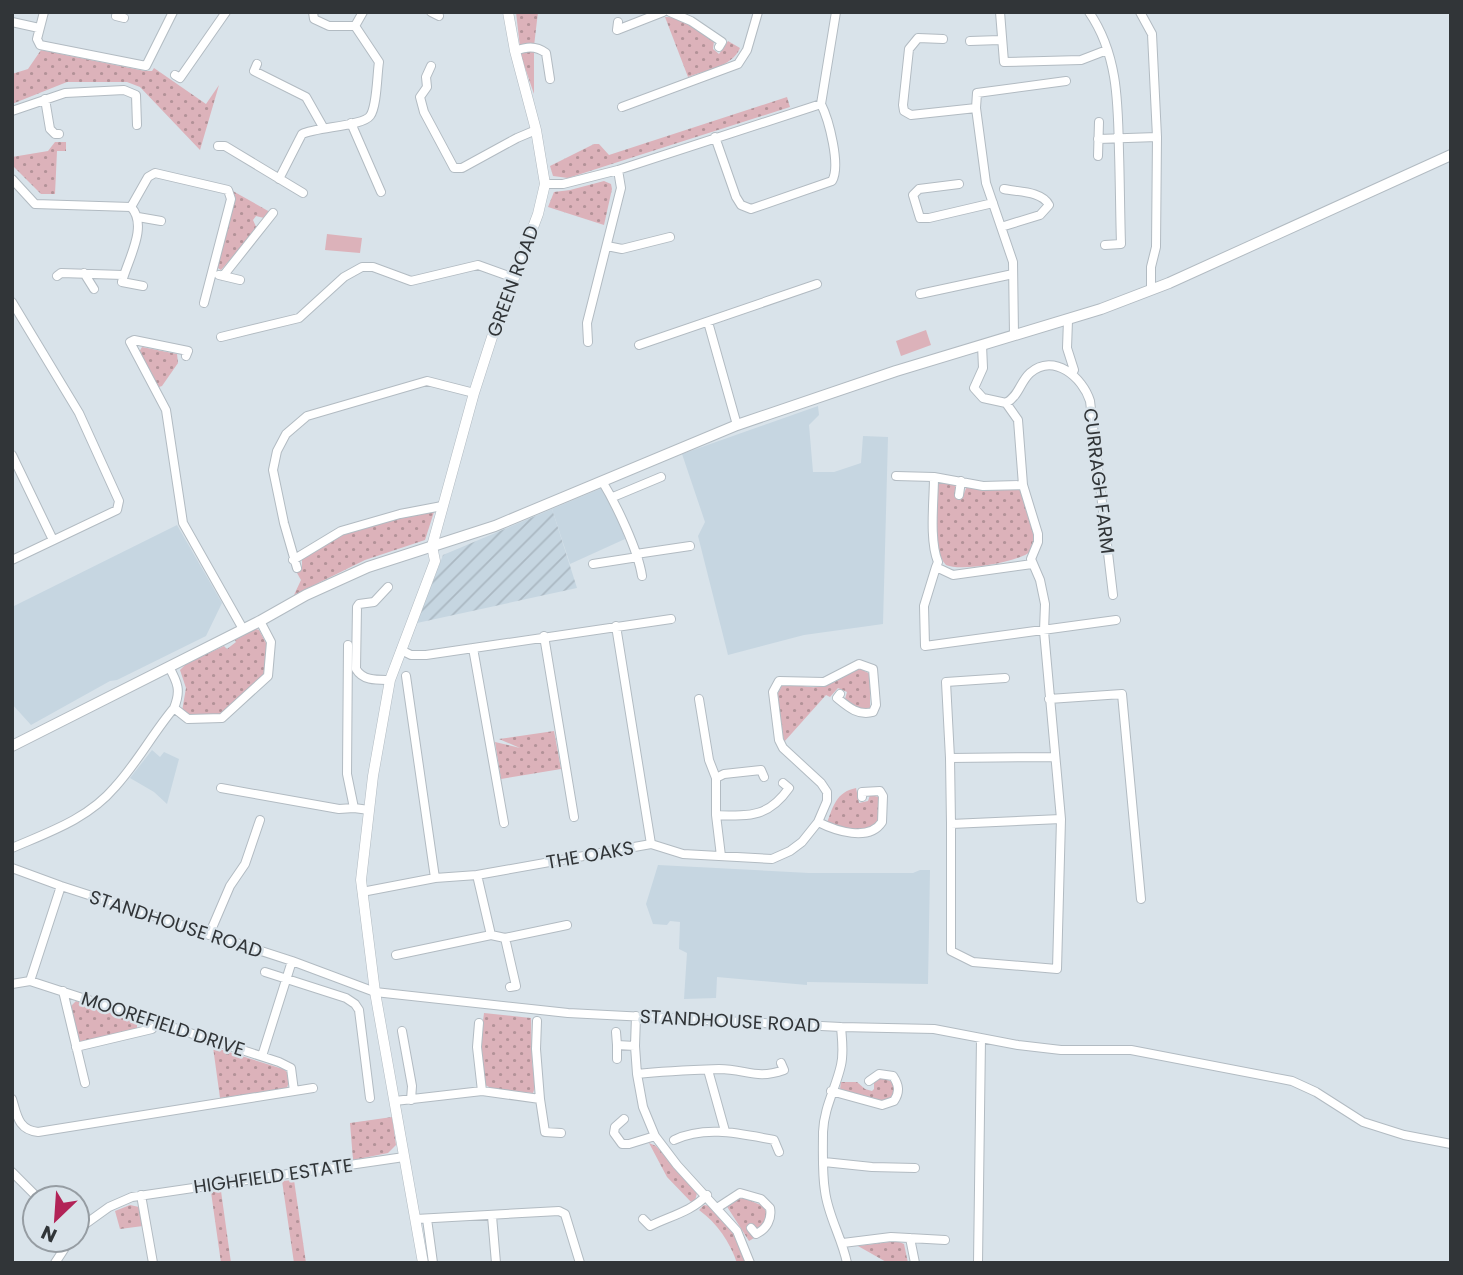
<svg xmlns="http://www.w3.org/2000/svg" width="1463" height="1275" viewBox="0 0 1463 1275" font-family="Poppins,sans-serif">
  <defs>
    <pattern id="industrial-furrows" width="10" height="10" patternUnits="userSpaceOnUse" patternTransform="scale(1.75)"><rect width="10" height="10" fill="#c6d6e1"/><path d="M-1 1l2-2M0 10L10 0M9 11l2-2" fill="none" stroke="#abb8c2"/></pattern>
    <pattern id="grass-dots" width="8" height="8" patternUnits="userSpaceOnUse" patternTransform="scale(1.75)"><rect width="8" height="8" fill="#dcb2ba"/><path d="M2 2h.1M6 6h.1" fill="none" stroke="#b39298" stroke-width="1.8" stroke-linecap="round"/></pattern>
  </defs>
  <rect width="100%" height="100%" fill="#d9e3ea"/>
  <path fill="#c6d6e1" d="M818,406L819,415L809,425L813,472H834L861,463L863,436L888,437L883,624L804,635L728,655L698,536L705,522L682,454Z
    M602,488L609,491L625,539L570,564L552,509Z
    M177,525L222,603L206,636L117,680L110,681L31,725L12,704V607Z
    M152,750L160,757L164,752L179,759L167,804L154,792L130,778Z
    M658,865L809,873H913L920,870H930L928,984L807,982V985L717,977L716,998L684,999L687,953L679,949L680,922L670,921L667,925L653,924L646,904Z"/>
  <path fill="url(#industrial-furrows)" d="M552,509L577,588L417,623L443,555Z"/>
  <path fill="url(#grass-dots)" d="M516,12H538L534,46V94L521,56Z
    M665,17C684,16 700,31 714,41L713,49L719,54L728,41L740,48C732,67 706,70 688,77Z
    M41,50L145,71H152L154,68L206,104L219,85L200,150L140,87L127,82H67L12,104V74L28,69Z
    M787,97L790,107L568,178L553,176L550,166L594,144H599L609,155Z
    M55,142H66V151H57L55,194H41L12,165V157L48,151Z
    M604,181L611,184L612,189L604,225L548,207L554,192L570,190Z
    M231,190L270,212L264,218L256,216L253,220L257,229L221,270L218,268V264Z
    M142,347L177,354L178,363L162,386L159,387L139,352Z
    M941,481L953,483L963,496L967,486L1021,490L1034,535L1031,551C1020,562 961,572 946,565C931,549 937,506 938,484Z
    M427,510L434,512L425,540L365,560L294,595L301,580L297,573L302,569V559L343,535Z
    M256,629L259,630L266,643L267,650L264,675L221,715H188L182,711L186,688L180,670L187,663L224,646L227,649L236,642L235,640Z
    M859,668L870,674V708L862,711L847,702L845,699L847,692L838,688L830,697L826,695L784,742L777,695L782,685C795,683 805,688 817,687C832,686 846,675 859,668Z
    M554,731L561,769L501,779L495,742L520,748L499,739Z
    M856,788L859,803L868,801L870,795L879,797V818L877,824C860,832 843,830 827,823C833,807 836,792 856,788Z
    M76,1001L134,1020L137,1025V1029L80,1042L70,1007Z
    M484,1013L531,1018L532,1063L536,1084L533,1093L493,1089L485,1085L480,1046Z
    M213,1047L283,1069L287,1072L289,1081L287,1088L220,1098Z
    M884,1078L894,1083C896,1094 893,1097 885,1103L840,1089L841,1082H857L865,1089L872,1091L874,1089V1080Z
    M392,1117L396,1145L388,1153L353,1160L350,1123Z
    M649,1143L656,1146L694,1188L697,1193L695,1201L692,1203L667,1177Z
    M294,1180L306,1263H294L282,1181Z
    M221,1191L231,1263H221L211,1192Z
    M744,1198L763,1206C770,1216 767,1222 758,1229L753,1225L748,1229L754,1238L749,1241L726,1205L735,1199Z
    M130,1205L139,1207L143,1226L120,1229L115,1211Z
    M704,1205L710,1206L731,1229L746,1263H737C730,1242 717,1223 699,1210Z
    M897,1241L904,1244L908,1263H888L858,1246Z"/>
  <path fill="#dcb2ba" d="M327,234L362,238L360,253L325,250Z
    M926,330L931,345L901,356L896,341Z"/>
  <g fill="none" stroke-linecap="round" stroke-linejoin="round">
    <g stroke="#b2bbc2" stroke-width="10">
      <path id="minor" d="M44,12L37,39L40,45L146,66L173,12
        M117,12L116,16L124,18
        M313,12L314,19L329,26H355
        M431,12L439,16
        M670,12L691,21L722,42L719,47
        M1000,12L1004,62L1081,60L1107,50
        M1089,12C1118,54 1118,103 1119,152C1120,183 1120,213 1121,244L1105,245
        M1140,12L1152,34L1157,137
        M12,22L39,28
        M618,22L617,30L663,12
        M943,39L918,38L909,49L903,105L904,111L911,115L976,108
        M970,41L1000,40
        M515,51C526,47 535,45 546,53L550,79
        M257,64L254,71L306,97L323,127
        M431,66L426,77L427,87L420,97L424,112L454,168H462L517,138L536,130
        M175,75L180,78L226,12
        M45,99L50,129L55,134H59
        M622,107L738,64L747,50L758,12
        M12,111L65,93L124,90L136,95L137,125
        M351,123L381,192
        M715,137L736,197L741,205L751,209L832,181C841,166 829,120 821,104
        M1098,139L1157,137L1156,247L1151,267V290
        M218,146H225L303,193
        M1098,156L1099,122
        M12,179L35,204L131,207
        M279,179L302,134C317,127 363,126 370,116C377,107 377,74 379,62L355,26L363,12
        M545,184H563L618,170L821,104L836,12
        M959,184L919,189L913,195L920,218H929L993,203
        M131,207L148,177L155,173L228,190L231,199L204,303
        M131,207C149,226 127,261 122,282L143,286
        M138,217L161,221
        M1001,227L1040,215L1049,205C1042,191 1018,192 1004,189
        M607,246L622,249L670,237
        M84,273L94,289
        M219,275L240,280
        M57,276L61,273L123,275
        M223,276L273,213
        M920,294L1013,274
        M12,302L79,413L119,501L117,510L12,560
        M1068,320L1067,348L1074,370L1072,373
        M708,322L737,425
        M1014,335L1013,262L986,183L976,108L977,93L1066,81
        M221,337L299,318L344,277L362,267H373L411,281L478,265L514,278
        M588,342L587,323L621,188L618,170
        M639,345L817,284
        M982,345L983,368L974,388L983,398L1006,403L1018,420L1023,485L1038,534V542L1031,559L1040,580L1045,604L1044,631L1061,819
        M186,356L188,351L134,340L130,342L166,410L183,523L243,629
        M1006,403C1019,396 1020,382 1030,373C1054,352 1083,378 1090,401L1113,595
        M12,455L53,540
        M896,476L934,477
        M602,481C616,504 638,550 642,576
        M959,495L961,481
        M613,497L661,477
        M636,554L690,546
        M293,560L341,531L400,514L442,506
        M593,564L638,557
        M1032,564L953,575L936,567L924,606L925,646L1116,620
        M936,567L938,562C929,540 934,501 934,477L983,486L1023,485
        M297,568L284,523L273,470L277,451L286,434L307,416L427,381L474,393
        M388,587L374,602L359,604L357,607L356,669C363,681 377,680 390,680
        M544,636L574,817
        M348,645L347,774L354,808
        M473,648L504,823
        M401,650L411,655H426L671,619
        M406,676L435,878
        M699,699L709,760L716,778V815L721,856
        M1049,699L1122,694L1141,899
        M174,708L188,719L222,718L268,676L271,642L260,621
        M950,758L946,682L1005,678
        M716,778L724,774L761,770L764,777
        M221,788L339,809L354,808L369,810
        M716,815C749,816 768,818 789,788L783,783
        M818,822C836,831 869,842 882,822L883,796L880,791L862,792V797
        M951,824V951L973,962L1057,969L1061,819L951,824L950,758L1054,757
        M651,844L683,854L772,859L790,851L802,842L818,822L827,801V792L821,783L783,748L779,740L773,692L779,681L824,682L859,664L873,669L876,705L873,712C858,716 848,707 837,698L840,694
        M12,848C49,832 88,819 115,787C137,763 153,733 174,708C181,691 178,683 169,667
        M12,868L61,886L292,961L375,992L568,1013L841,1027L934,1029L1018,1045L1061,1050H1131L1292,1081L1316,1092L1363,1122L1404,1135L1451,1144
        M362,892L435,878L477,875L651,844L616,626
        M209,935L230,886L245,864L260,820
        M491,935L505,938L567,925
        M505,938L516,986L510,987
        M396,955L491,935L477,875
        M265,972L346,998L355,1004L359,1010L370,1098
        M30,981L61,886
        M12,984L30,981L279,1062L291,1068L294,1091
        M63,991L85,1083
        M636,1016L635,1046L637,1074L643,1107L655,1136L677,1165L737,1231L750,1263
        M479,1023L477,1047L482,1091
        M841,1027C842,1040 844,1052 841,1065C836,1088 824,1107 823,1132C823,1150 822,1173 825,1191C828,1216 842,1238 847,1263
        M402,1031L412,1086L411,1100
        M616,1032L617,1045
        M76,1047L152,1029L157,1023
        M262,1056L292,961
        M617,1059V1045L635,1046
        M708,1070L725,1131
        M637,1074C665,1071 691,1070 719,1069C746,1069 756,1080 784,1070L781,1063
        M831,1091L882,1105L894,1101C900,1092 899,1085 893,1076L879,1074L869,1081
        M12,1099C17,1115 18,1130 38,1132L313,1088
        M540,1099L545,1132L561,1133
        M395,1101L482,1091L540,1099L536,1049L537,1021
        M624,1119L615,1127L614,1133L622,1144H629L655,1136
        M674,1140C706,1125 741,1134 774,1140L779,1152
        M824,1162L872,1167L915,1168
        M12,1172L38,1198
        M141,1195L153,1263
        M717,1208L740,1193L761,1199L770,1208C772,1219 767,1229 756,1234L751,1228
        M492,1216L496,1263
        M416,1219L559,1211L565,1214L580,1263
        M427,1219L433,1263
        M643,1219L650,1226C670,1216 691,1212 707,1195
        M77,1230L109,1207L132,1197L404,1157
        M910,1238L915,1263
        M843,1243L891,1237L945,1240
        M55,1263L70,1240
        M978,1263L981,1038"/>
    </g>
    <g stroke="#b2bbc2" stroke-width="11">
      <path id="tertiary" d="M423,1263L375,992L361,880L373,776L390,680L435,561L432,546L474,393L493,334L538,214L545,184L536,130L515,51L508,12"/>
    </g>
    <g stroke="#b2bbc2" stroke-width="12">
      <path id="secondary" d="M12,746L260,621L306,595L368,567L495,526L737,425L896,371L1101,309L1169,283L1451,155"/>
    </g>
    <use href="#minor" stroke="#fff" stroke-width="8"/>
    <use href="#tertiary" stroke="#fff" stroke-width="10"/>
    <use href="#secondary" stroke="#fff" stroke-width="10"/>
  </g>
  <g text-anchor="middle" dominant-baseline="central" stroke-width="5" stroke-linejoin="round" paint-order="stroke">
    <g font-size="19" fill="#313538" stroke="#d9e3ea">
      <text transform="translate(513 281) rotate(-70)">GREEN ROAD</text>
      <text transform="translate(1099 481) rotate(83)">CURRAGH FARM</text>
      <text transform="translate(590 855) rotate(-10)">THE OAKS</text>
      <text transform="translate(176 924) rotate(18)">STANDHOUSE ROAD</text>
      <text transform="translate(730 1021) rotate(3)">STANDHOUSE ROAD</text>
      <text transform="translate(163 1024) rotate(18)">MOOREFIELD DRIVE</text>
      <text transform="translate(273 1176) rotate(-8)">HIGHFIELD ESTATE</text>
    </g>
  </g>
  <rect width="1463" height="1275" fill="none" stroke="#313538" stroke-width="28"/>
  <g transform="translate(56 1219) rotate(205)"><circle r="33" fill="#d9e3ea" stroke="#969da3" stroke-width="2"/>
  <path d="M0-5L12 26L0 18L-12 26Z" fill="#b22357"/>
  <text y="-10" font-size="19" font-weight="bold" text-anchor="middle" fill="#313538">N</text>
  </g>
</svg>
